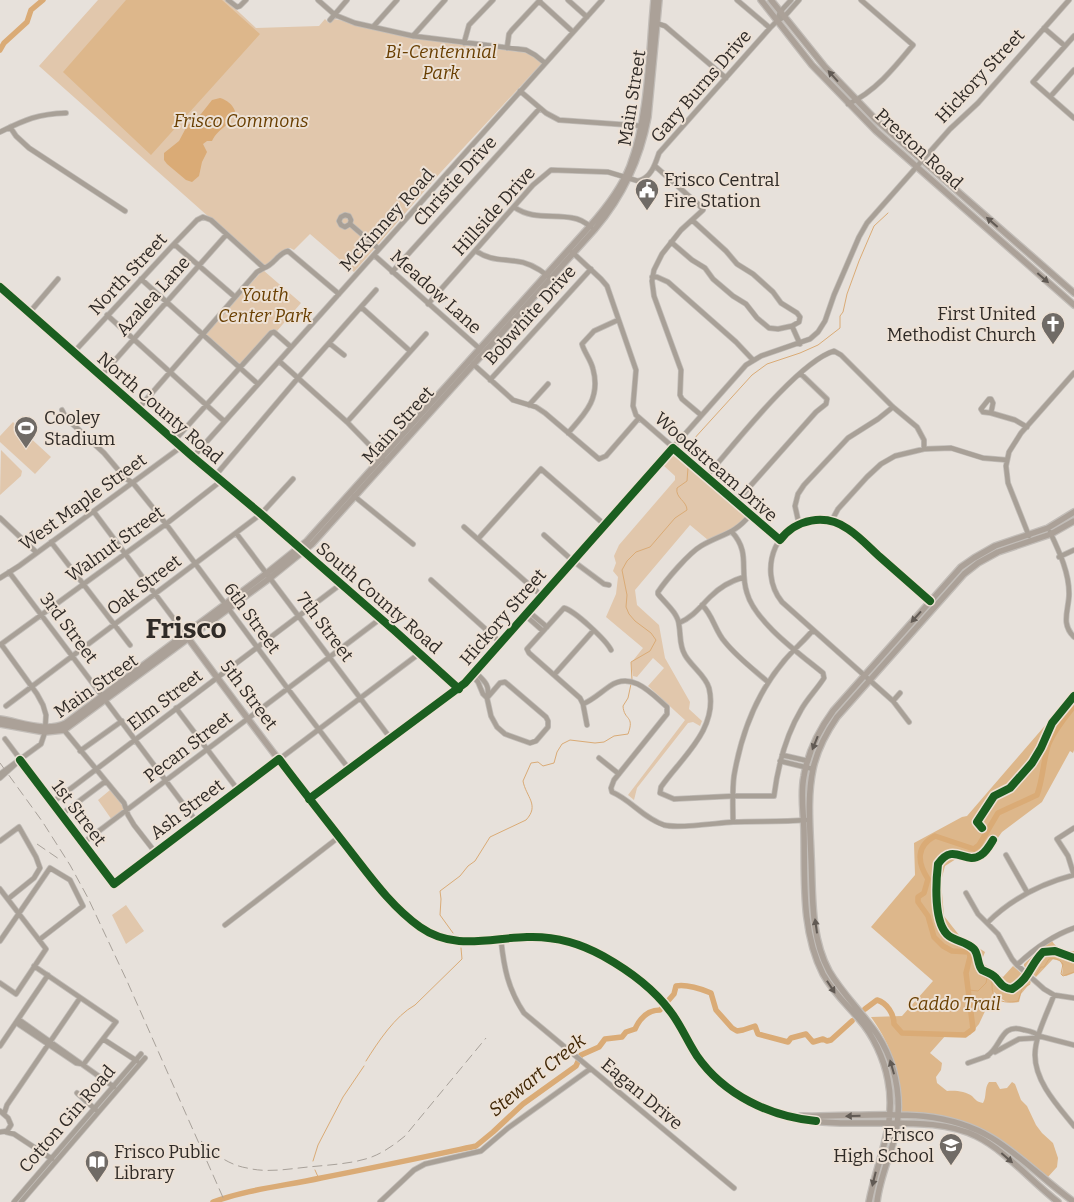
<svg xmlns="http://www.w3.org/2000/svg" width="1074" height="1202" viewBox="0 0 1074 1202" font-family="Bitter,serif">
  <rect width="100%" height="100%" fill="#e7e1db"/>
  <path fill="#e1c7ac" d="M98,0H226L256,28L319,26L325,19L329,23L334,19L467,45L528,53L542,63L441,172L354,272L310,234L294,250L290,248C278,250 275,262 264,266L39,66Z
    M263,270L301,303L277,331H270L240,364L206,334Z
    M13,422L51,457L35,474L0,442V436Z
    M1,450L22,471L21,476L0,495Z
    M672,453H674L733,504L746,517L729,533L708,540L690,525L635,590L637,605L659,625L665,658L690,702L689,709L702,721L700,726L693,722L688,723L637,788L634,800L628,795L685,720C672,709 661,697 648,686L664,668L653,658L637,677L633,676L631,663L643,648L606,617L616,594L618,577L613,571L616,563L614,556L619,545L675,480V476L663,465Z
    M110,790L125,809L112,820L98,800Z
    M126,905L144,931L126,944L112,915Z"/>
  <path fill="#ddb78b" d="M126,0H222L260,34L151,155L63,72Z
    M1074,692V750L1073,753L1070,751L1042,802L1002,832L982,860L956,859L945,866L941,881L944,916L959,935L985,952L981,962L1003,977L1013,966L1031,982L1021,994L1019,1002C1005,1004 1003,1000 994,992L979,1024L970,1035H946L930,1053L942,1063L941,1070L936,1077L937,1083L947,1091C954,1090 966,1091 972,1096C976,1100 977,1102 983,1103C987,1097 984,1088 989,1082H996L1000,1089L1007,1088L1012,1082L1015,1084L1021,1100L1027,1106L1036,1125L1042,1133L1053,1143L1058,1158L1057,1167L1047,1178C997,1135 970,1114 902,1113C902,1077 892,1046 871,1017L902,1016L933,981L871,927L915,875L914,843L962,817L967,816Z
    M1052,941C1057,949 1065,952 1074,951V973L1066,976L1062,975L1063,967L1060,961L1053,959L1036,977L1024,966V964L1038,951Z"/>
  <path fill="#daab76" d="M220,98C227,100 232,104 235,111C232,125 218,128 212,141H207L203,144L207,152L202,162L199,176L192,182L186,180L167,164L164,160V153L179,141L187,126L201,114L212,100Z"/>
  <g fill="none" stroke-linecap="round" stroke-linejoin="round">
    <path stroke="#daab76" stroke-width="1" d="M690,457L692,441L752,375L767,364L800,353L818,345L840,328V316L843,312L847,294L859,261L874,226L888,213
      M632,680L631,662L650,651L656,640L651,633L635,621L629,614L626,607L627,595L622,570L627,561L636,552L650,547L675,518L687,510C687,501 675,498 677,488L687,481L688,468
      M453,933L440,915L441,899L440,891L460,876L468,866L475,861L490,837L526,820C540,805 526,797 523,781L531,763L538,762L543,766L554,763L557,752L562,744L570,740L595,743L604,742L614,736L628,734C635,715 624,721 623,706L628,698L631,684
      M1036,975L1041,967H1044L1049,959C1055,958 1059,959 1063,964L1061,974L1063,976L1074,972
      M969,990L978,991L986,983L987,978H991C993,984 991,991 994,995C998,1003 1010,1003 1018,1001L1022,989L1030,984
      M366,1061C378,1042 395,1016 415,1005L462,959L461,948
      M313,1161L318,1145L343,1097L364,1066
      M315,1170L319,1179"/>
    <path stroke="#daab76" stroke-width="5.5" d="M0,50L4,43L27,22L31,10L43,0
      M865,1009L877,1000C887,1003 894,1014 894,1024L902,1033L965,1035L973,1029L966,973L970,957L969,952L952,951L943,946L934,937L928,916L918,902V897L924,893L928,879C917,862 916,846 935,836L974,849L979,845L998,813L1037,795C1043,779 1043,762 1048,746C1052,733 1066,716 1074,706
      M213,1202C249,1189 284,1186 321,1178C373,1168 424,1157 476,1146L493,1132L523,1104L576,1066L581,1055L599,1047L605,1039L622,1037L626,1032L635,1029C640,1018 647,1010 660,1010L674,994L676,986C686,984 702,989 711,993L716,1010L732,1028L737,1031L743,1030L755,1026L758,1034L788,1042L791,1038L806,1034L813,1042L823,1039L827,1041L831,1040L852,1021"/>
    <g stroke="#c2bdb8" stroke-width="6">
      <path id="minor" d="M228,0L237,7L240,6L246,0
        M318,0L335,15L355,23L413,36L526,50L535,55L545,63
        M568,0L587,17
        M737,0L770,28
        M539,1L573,32
        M330,20L347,0
        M777,21L780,12L791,0
        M656,23L665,26L726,78
        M373,27L397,0
        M1044,28L1065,46
        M413,36L445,0
        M1074,36L1033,82L1074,118
        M464,43L469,25L493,0
        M507,48L509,34L512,30L540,0
        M520,91L546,113L559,120L643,126
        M1050,97L1074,70
        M848,104C875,92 895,67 913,45L861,0
        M10,127L16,136L29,148L125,211
        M0,132C25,120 37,114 66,113
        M655,166L699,205L703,210L681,230L662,254L654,270L652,281L654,296L681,370L680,395L682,399L701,415
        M514,207C532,220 553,214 573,218C580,219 586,223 591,227
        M350,224L345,227L341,225L339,221L341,217L345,215L349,216L351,220L350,224L379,249
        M671,242L692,260L705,268L713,279L733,296L746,304L757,318L769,328L778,329L792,326L799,322L800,317L797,313L781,303L773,292L753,274L737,264L726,251L692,220
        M174,244L235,297
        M476,251C489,260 500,259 515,261C528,262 538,268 548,276
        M572,252L601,279L607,286L636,370L633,406L636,415L780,540
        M374,255L480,349
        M392,272L540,108
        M652,277H657L668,282L736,342L753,360
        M141,279L258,384
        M0,287L193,457L261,514L395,631L459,689
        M428,304L533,185L551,170L608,172L638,181C651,178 655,165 659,153L770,28L777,21L784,17L799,0
        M361,307L410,351
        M29,313L58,279
        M107,315L224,421
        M792,326L800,344
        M329,343L344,355
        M74,352L173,245L197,220L203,217L211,220L264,268C274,265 278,253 288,251L339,294
        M279,361L347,422L383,459
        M473,364L513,400L536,407L545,413L599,459L606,456L639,418
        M101,376L226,235
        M490,380L591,269
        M989,399H991L993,403L991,413L983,412L981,409Z
        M529,405L548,384
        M138,409L257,272L264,268
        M62,410L66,418L104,453L125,478L133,483L166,524L288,689L349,769
        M991,413L1015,420L1027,427
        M347,422L426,334
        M568,433C585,414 601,398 593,369C591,360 584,352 582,344L594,331L618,320
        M174,441L271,333L274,332L291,347
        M193,457L602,0
        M215,476L298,378L376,290
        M706,477C733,446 798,362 834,351L841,355L893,407L917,427L924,440V449
        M354,496L413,544
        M736,502L816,412L826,404L827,399L801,374
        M94,512L185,634
        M0,518L36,552
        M831,522L838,509L867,477L881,464L895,456L924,449L951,448L983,458L1007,460
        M799,524L795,506L798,494L804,485L848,438L878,419L893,407
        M464,527L542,596
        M732,532C751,553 739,569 747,593C755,622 800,654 823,673L824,678C817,689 807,699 801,710C785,737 778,765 774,796H734L674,799L660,793L661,787C681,758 719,729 709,688C706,676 691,666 685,655C679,645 681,636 679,625C678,613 665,603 658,594V592C666,580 689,553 701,546C721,534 734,535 750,515
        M1050,532C1059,551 1070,574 1069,596C1068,612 1061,624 1074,637
        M236,533L391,739
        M544,535L573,561L604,584L609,585
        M1029,536L1008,483L1006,466L1009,452L1021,433L1074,373
        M478,539L541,469L605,525
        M51,542L130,645
        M1059,557L1074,550
        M9,572L196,821
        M0,578L19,566L181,447
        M431,580L501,643
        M702,605C713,615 715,631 725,642C737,657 753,669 768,682
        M528,611L547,627
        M525,615L543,631
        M679,623C693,617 700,607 710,597C720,587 730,581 744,577
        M0,645L166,524L221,481
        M475,672C483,680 491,685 487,697
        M472,675L478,682L483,694L487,698L491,716L497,727L505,734L530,743L536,741L548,727V721L546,717L505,682L500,683L487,698
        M554,675L593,631
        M893,701L900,693
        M583,704C593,700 601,692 610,686C632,671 651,693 667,707V714L614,780L611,788L612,792C631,800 643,818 664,825C678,829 716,823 733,822C757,821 782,822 806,820
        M6,706L261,514L293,479
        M176,708L238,790
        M909,722L893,701L782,602C756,570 777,515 823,520C832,521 840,525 848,529L935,605
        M587,725L583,704L580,698L529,653L527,649L564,608C575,611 606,640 611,650
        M64,730L124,803L128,815L134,825L155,852
        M5,739L114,884L420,653
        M80,751L122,721
        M782,755L808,761
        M599,758L619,774
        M780,761L813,769
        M0,774L41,744L45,732L46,715L43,705L37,694L1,644
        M0,778L20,760
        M309,799L465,683L746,365L761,356L810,339L818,332L825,321L834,295L859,237L867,223L950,129L978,103L1069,0
        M53,802L341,584
        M62,814L106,781
        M733,822C733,807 732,791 734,776C741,735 757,693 784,661C793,650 804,641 813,630
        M0,841L19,827L36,857L40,868L34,878L8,899
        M83,843L380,619
        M1006,855L1027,892
        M0,889L46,949L16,994L0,983
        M966,893L978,914L998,934L1012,959L1017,965L1044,989L1054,995L1074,998
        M987,923C1012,898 1040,884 1074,875L1068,856L1057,839L1074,828
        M225,925L339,837
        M501,940C504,968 508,989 524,1013L734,1188
        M0,941L50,868L70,880L83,906L39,940
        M1017,965C1034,949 1051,936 1074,928
        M34,966L116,1022L83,1065
        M1054,995C1047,1014 1035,1036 1035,1055C1035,1082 1058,1106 1074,1126
        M17,1021H21L114,1087
        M17,1021L18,1024L76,1063L82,1064
        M103,1039L137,1061
        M0,1046L48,975
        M995,1052L1019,1039L1036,1038L1039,1036
        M987,1056C1002,1047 1000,1022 1024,1030C1029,1031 1035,1032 1039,1036L1074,1045
        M968,1063L988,1056
        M77,1093L96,1110
        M0,1111L8,1118L11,1125L7,1131L0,1132
        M4,1114L7,1105L80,998
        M6,1132L14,1134L52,1159
        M14,1202L141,1054
        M21,1202L145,1058
        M380,1202L414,1170L425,1164L481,1151L508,1128L590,1069"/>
    </g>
    <g stroke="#c2bdb8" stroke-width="8">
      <path id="major" d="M761,0L812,65L876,131L1074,305
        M771,0L825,67L876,120L1074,293
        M185,634C235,702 285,769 337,835C362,865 396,919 433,934C465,947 490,939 522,937C555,935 589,945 617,964C635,977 653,990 667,1008C680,1022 686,1040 697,1055C714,1081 743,1102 772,1112C809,1125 849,1123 888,1123C917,1123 949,1123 976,1136C1005,1150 1032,1182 1058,1202
        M0,719C21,722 45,733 66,723L267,573L307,541L590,226C606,208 621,189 630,166C649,116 649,53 654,0
        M0,724L45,732L64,730L270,578L312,544L595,229C623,196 640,160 648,117L659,0
        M801,1116C865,1118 935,1103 992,1138C1020,1155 1046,1182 1074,1202
        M869,1202C877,1160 897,1124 888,1080C884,1058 873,1035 859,1019C846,1004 833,992 823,974C801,931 805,880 804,833C804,814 800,795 804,776C808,752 819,730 833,711L961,567L974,558L995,546L1048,528L1074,512
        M877,1202C879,1183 886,1166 892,1147C900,1122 900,1094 893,1069C881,1026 850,1007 829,971C810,936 813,894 811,856C810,827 807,797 813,769C817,750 826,733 837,717L964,574L978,563L998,552L1051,534L1074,521"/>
    </g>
    <use href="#minor" stroke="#a8a097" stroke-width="4.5"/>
    <use href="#major" stroke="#aba198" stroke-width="5.5"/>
    <path stroke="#a8a19a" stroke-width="1" stroke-dasharray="10 5" stroke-linecap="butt" d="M0,763L42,821L70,865L88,898L127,981L225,1202
      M37,844L59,859
      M201,1141C214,1154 229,1165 247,1168C267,1173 288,1169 308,1167C328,1165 350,1164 369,1158C383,1153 394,1145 405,1136L486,1038"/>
    <g stroke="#ede1d5" stroke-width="11">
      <path id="cycleway" d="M0,287L193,457L261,514L395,631L459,689
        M20,760L114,884L279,759C303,791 327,821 351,852C372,879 392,907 420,927C454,951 490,938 527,937C553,936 580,943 603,956C628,970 653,988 670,1011C681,1025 687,1041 697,1056C724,1095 771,1117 816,1121
        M309,799L465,683L673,448L780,540C796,519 825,513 848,529C860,537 870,548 880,557C897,572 913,586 930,601
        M982,828L977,822L994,796L1010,788L1032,763L1041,748L1052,723L1074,696
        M993,840C990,845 986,852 981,855C965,866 954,841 938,864C936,881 933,924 949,936C956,941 967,942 974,949C979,955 977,964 982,970C987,972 993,974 996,978C1002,985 1003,988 1012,989C1031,977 1029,966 1043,952L1055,951L1074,958"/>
    </g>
    <use href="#cycleway" stroke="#1b5e20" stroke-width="8"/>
  </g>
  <defs><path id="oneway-solid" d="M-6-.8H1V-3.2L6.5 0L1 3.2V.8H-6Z" transform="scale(1.25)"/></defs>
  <g fill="#615a54">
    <use href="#oneway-solid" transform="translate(833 76) rotate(-132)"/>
    <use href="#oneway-solid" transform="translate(992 222) rotate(-139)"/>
    <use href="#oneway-solid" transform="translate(1043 278) rotate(41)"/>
    <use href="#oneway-solid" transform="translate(916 617) rotate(132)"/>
    <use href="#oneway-solid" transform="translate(815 743) rotate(112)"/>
    <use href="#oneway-solid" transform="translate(816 926) rotate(-98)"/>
    <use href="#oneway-solid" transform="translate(831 987) rotate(57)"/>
    <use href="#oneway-solid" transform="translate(892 1067) rotate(-106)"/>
    <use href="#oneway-solid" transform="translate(853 1116) rotate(178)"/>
    <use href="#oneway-solid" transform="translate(1007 1158) rotate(41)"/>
    <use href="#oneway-solid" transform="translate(874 1179) rotate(104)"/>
  </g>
  <defs>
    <g id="civic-pin" transform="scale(1.25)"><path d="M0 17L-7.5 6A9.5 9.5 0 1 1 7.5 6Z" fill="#706b66" stroke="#ede1d5"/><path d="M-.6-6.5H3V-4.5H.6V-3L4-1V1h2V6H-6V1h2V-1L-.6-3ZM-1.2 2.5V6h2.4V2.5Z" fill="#fff"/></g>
    <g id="church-pin" transform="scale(1.25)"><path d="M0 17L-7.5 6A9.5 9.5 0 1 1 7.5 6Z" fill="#706b66" stroke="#ede1d5"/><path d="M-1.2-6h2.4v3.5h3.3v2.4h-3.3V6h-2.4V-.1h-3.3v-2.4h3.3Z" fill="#fff"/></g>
    <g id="stadium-pin" transform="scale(1.25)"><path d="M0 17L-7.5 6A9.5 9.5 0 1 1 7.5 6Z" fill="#706b66" stroke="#ede1d5"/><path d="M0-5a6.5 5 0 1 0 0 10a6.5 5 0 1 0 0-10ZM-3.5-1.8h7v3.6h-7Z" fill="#fff"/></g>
    <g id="school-pin" transform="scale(1.25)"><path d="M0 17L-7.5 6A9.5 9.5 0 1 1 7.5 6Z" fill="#706b66" stroke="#ede1d5"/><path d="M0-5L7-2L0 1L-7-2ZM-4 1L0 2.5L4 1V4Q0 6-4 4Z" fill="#fff"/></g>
    <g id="library-pin" transform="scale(1.25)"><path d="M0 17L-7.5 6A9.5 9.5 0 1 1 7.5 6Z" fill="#706b66" stroke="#ede1d5"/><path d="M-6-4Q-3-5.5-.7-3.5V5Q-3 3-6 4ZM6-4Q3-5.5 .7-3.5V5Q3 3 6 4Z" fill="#fff"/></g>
  </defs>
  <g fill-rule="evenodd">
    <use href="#civic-pin" x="647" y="190"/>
    <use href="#church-pin" x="1053" y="324"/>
    <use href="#stadium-pin" x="26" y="428"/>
    <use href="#school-pin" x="951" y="1145"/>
    <use href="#library-pin" x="97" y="1162"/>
  </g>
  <g text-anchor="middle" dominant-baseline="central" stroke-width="4" stroke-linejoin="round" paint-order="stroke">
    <g font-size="18" font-style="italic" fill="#683e00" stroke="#ede1d5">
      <text x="441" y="52">Bi-Centennial<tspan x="441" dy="21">Park</tspan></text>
      <text x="241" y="121">Frisco Commons</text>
      <text x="265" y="295">Youth<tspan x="265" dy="21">Center Park</tspan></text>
      <text x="954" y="1004">Caddo Trail</text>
    </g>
    <g font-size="18" fill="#302b27" stroke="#ede1d5">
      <text transform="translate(980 76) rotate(-47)">Hickory Street</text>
      <text transform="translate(701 86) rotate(-49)">Gary Burns Drive</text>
      <text transform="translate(632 98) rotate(-81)">Main Street</text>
      <text transform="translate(919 149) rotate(42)">Preston Road</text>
      <text transform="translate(455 181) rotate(-48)">Christie Drive</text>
      <text transform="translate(494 211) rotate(-48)">Hillside Drive</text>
      <text transform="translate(387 220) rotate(-48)">McKinney Road</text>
      <text transform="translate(128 274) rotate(-47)">North Street</text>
      <text transform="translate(436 292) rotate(42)">Meadow Lane</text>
      <text transform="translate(153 296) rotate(-48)">Azalea Lane</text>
      <text transform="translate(530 315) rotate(-48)">Bobwhite Drive</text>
      <text transform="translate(160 408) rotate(41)">North County Road</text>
      <text transform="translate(398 425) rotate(-48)">Main Street</text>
      <text transform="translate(716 467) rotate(41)">Woodstream Drive</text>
      <text transform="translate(83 502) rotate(-36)">West Maple Street</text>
      <text transform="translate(115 544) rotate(-36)">Walnut Street</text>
      <text transform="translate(144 585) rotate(-37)">Oak Street</text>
      <text transform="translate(379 598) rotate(41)">South County Road</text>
      <text transform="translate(503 617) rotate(-49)">Hickory Street</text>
      <text transform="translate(252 618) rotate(54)">6th Street</text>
      <text transform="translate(325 627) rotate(53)">7th Street</text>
      <text transform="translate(69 628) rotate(53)">3rd Street</text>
      <text transform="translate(96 686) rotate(-35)">Main Street</text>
      <text transform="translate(249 695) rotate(53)">5th Street</text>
      <text transform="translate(165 700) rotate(-37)">Elm Street</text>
      <text transform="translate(188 747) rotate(-37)">Pecan Street</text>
      <text transform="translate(187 809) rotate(-37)">Ash Street</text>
      <text transform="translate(79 813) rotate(53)">1st Street</text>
      <text transform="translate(642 1094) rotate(40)">Eagan Drive</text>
      <text transform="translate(67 1119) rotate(-49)">Cotton Gin Road</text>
    </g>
    <g font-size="18" fill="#302b27" stroke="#ede1d5" text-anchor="start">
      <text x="664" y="180">Frisco Central<tspan x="664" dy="21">Fire Station</tspan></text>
      <text x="1036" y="314" text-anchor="end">First United<tspan x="1036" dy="21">Methodist Church</tspan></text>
      <text x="44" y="418">Cooley<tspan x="44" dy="21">Stadium</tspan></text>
      <text x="934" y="1135" text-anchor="end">Frisco<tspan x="934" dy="21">High School</tspan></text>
      <text x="114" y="1152">Frisco Public<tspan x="114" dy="21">Library</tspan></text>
    </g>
    <g font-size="19" font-style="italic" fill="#412706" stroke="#ede1d5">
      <text transform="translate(537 1075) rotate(-39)">Stewart Creek</text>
    </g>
    <g font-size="28" font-weight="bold" fill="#302b27" stroke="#ede1d5">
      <text x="186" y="628">Frisco</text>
    </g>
  </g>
</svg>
